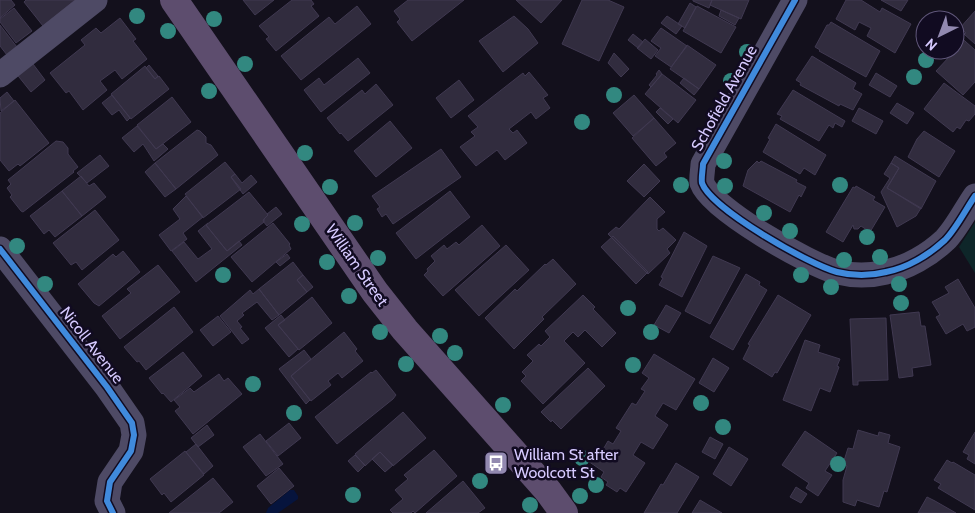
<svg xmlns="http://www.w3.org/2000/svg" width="975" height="513" viewBox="0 0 975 513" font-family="Cabin,sans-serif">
  <rect width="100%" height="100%" fill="#13101c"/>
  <path fill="#0e2629" d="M975,222V273L959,247Z"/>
  <path fill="#06143d" d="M290,490H294L298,496V499L278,513H266L268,508Z"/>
  <path fill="#312c3e" stroke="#403951" d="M0,0H11L15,5L0,18Z
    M26,0H75L43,26L24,2Z
    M243,0H274L255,15Z
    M292,0H311L314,4L311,6L319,16L276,51L266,39L269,37L259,26Z
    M408,0H464L412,41L397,22L400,19L394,11Z
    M516,0H562L541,23Z
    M582,0H608L624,7L599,61L562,44Z
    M693,0H712L709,8L693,1Z
    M712,0H749L741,19L710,5Z
    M846,0H861L880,12L882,8L911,24L895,53L867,36L871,28L859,22L855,30L836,19Z
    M881,0H908L901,11Z
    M690,3L696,7L685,28L678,24Z
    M357,6L371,24L301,80L281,56L329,17L335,24Z
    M697,6L736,27L721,53L683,31Z
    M14,8L32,31L16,43L0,22V19Z
    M721,10L739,18L735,25L719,16Z
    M975,11V44L964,34L966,33L960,28Z
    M514,16L528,29L538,43L503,72L479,41Z
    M667,16L682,26L676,34L661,23Z
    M120,18L136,39L133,41L147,59L122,79L115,70L100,81L107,90L83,110L69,91L66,93L50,73L85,45L81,40L96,28L101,33Z
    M831,22L880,51L866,77L819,51L820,50L815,47L827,25H829Z
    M0,25L17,47L7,55L0,46Z
    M661,28L687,46L671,67L655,56L661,48L651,41Z
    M956,33L975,50V82L963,95L936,71L950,56L943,50H955Z
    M633,34L643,42L638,48L628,40Z
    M645,39L658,50L651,59L637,48Z
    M687,45L716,65L699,89L670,69Z
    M614,53L629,69L621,77L608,63Z
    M812,56L856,83L853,89L862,94L853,110L840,104L839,106L800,85L801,83L796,80Z
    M358,58L370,73L321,112L304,90L319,78L324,85Z
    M30,60L45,80L31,92L15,72Z
    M149,65L158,76L155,79L146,68Z
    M145,66L155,79L159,76L169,89L131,119L111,94Z
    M659,70L662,74L651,87L649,85L657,75L656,74Z
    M529,72L548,95L543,98L550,108L536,119L531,112L509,129L513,133L517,130L527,143L505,160L497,150L476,166L460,147L475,136L471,132L478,127L468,116L523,73L525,76Z
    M876,73L897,86L890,97L869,85Z
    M662,74L696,100L678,123L645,94Z
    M684,78L699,89L694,95L680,83Z
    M459,80L474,100L451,118L436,98Z
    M944,83L975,106V114L969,121L966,120L960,129L957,127L953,132L924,109Z
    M376,84L393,105L348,141L341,133L340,134L327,118L362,90L365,94Z
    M793,90L845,121L842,127L835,123L833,128L829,125L819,141L780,119L782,116L777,114Z
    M7,92L14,101L1,111L0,98Z
    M112,95L130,118L127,121L119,110L112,115L102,103Z
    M634,95L654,118L633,136L613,113Z
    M172,97L191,122L156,149L137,125Z
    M15,100L49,143L20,166L18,164L9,171L0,160V113Z
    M897,103L914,113L907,124L890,113Z
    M660,108L673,119L668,124L656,112Z
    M859,108L883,121L876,134L852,121Z
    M654,118L676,143L664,153L667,157L656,166L632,138Z
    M390,121L412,148L376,177L354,151Z
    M776,124L826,155L815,175L804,168L800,174L763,152L770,139L768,138Z
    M137,126L156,149L163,144L168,149L154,161L143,144L134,152L122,138Z
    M197,130L200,131L206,137V143L211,145L218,155L176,189L155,163Z
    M924,131L955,151L939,177L908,157L917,139Z
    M56,141L63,142L68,148V154L78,167L73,171L74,172L23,212L21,211L10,197L12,195L7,188L11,184L8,180Z
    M441,149L461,177L393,224L386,214L382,217L377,209L380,207L372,196Z
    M100,155L109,166L87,183L77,173Z
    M895,156L936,181L921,209L887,188L899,168L891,163Z
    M757,161L759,163L761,161L797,180L796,182L806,187L801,197L799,195L790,212L743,186L748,170Z
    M225,162L235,174L231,177L241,189L203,218L185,194Z
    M155,163L176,189L165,197L145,172Z
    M891,163L899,168L887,188L921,208L916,216L897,227L881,192L890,178L884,174Z
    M644,164L660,181L644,197L627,181Z
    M235,174L242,183L251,175L257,182L243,194L231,177Z
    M81,176L89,186L94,183L106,197L82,216L62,191Z
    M856,186L875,197L873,200L885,207L870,232L861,226L858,229H854L853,225L843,242L826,232L853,187L855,188Z
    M62,191L82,216L55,237L49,230L44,234L30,216Z
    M450,191L470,217L416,259L396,233Z
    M249,192L268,215L264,219V222L227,251L206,225Z
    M186,196L203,217L183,233L187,239L171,251L159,235L180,219L173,209Z
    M650,197L665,212L657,219V229L659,231L663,228L676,240L667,249L670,253L648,274L608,234L616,227L619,229Z
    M276,207L282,214L267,226L263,221L264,219L268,215L267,214Z
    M95,210L119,240L82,270L76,262L71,265L53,243Z
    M208,223L206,225L227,251L239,241L242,245L196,282L172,251L184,242L198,259L209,251L212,249L198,231Z
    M273,223L290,244L289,245L291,249L252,282L231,257Z
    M482,225L500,246L443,296L424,275L428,271L427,269L435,261L431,256L444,245L447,249L456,242L459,245Z
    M684,232L707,246L682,297L659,285L663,278L661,277Z
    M613,236L648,272L636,284L601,247Z
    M506,245L529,270L479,316L455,290Z
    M123,251L140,272L99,306L94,303L78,284L113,254L116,257Z
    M287,254L290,258L280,266L276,262Z
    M713,256L740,268L710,324L685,311Z
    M553,259L576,284L542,317L544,319L514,349L485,318L515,289L517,291L545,264L546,265Z
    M293,262L303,275L297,280L307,292L279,315L259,289Z
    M158,265L180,292L120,339L102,316L131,293L127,289Z
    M746,274L760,282L759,285L767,290L733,350L710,337Z
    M303,275L313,287L307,292L297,280Z
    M958,279L975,308V327L967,331L963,324L946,334L936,317L940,315L932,302L949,293L945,287Z
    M259,289L279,315L272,320L257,302L242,313L244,315L237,321L242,327L240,328L249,339L242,344L220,316L250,290L253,294Z
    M583,295L595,307L593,309L616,333L602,347L585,330L578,337L573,332L564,341L585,363L543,404L521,381L526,376L522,372L533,361L527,355L539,344L541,346L550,337L545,331Z
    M778,295L811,315L777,373L775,372L772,377L743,359L750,345L748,344Z
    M312,297L332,323L299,350L278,325Z
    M666,305L681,313L669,333L654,325Z
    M174,307L193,332L146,370L139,361L137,362L124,347Z
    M919,312L921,326H925L931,365L912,368L913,376L899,378L890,315Z
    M281,315L285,320L278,325L298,349L289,357L265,328Z
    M218,316L231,332L213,346L200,330Z
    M886,318L888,380L858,381V385H853L850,319Z
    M344,332L357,349L355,351L363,361L342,378L338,373L328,381L331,385L311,401L291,376Z
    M805,340L820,345L818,352L840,359L837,366L839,367L830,392L820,388L811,411L783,400Z
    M304,350L311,359L291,376L310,400L306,404L279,369Z
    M183,352L202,376L171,402L163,393L162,394L149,378Z
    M654,354L695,379L676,410L663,403L655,416L668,425L653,449L641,442L633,455L645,463L626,492L620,488L617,492L606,485L608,482L601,477L604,472L588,461L595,449L601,453L608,441L613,444L621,431L616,428L632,403L636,405L645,391L641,389L649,378L642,373Z
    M713,358L729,368L714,392L699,383Z
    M588,368L605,386L561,429L552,420L551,422L541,412Z
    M376,370L396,395L393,399L337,444L315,417L371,372L372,373Z
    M219,374L224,381L228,378L242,394L193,434L175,411L180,407L174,400L190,388L194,392Z
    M403,412L426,438L393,466L380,452L365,466L355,454Z
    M289,423L301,438L278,456L266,441Z
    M207,425L214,435L198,447L191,438Z
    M858,430L878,436L879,432L890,435L888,443L900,447L887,492L884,491L879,507L857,500L855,506L843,502V480L847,466L843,464L848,448L853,449Z
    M805,431L837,453L825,471L832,475L818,496L806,488L809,483L782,465Z
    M975,432V464L967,459L969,455L963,452Z
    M260,434L283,464L266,476L243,447Z
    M710,437L723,444L715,459L702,452Z
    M196,444L213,466L204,474L186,452Z
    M729,447L748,459L731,486L713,474Z
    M434,450L457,476L415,513L413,511L411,513H393L390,510L403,499L395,490L408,479L404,475Z
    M185,451L204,475L171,502L164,493L162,495L150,479Z
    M380,452L393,465L385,472L372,459Z
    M355,455L365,465L358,472L348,461Z
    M947,460L952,463L953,462L975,475V510L938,488L941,484L934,480Z
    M676,463L699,477L677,513H644L661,484L663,485Z
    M279,468L294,486L271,504L257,486Z
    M213,478L233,502L219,513H169Z
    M463,481L485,508L478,513H426Z
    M796,487L807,494L801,503L790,497Z
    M927,497L935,501L956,513H918Z
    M700,500L722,513H692Z"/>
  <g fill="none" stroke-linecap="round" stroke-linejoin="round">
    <path stroke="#4e4a65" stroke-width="25" d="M795,0L703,164C703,169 701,178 702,183C711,209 810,265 837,272C853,276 870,276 886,272C907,268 929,255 945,240C956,229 966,209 975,196
      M0,75L95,0
      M0,249L107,387L132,423L134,435L131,451L110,482L107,501L113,513"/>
    <path stroke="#5d4d6e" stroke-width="28" d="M174,0L375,292L405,330L548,491L564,513"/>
    <g stroke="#110b21" stroke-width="9">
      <path id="cycleway" d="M795,0L703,164C703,169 701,178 702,183C711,209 810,265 837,272C853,276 870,276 886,272C907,268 929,255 945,240C956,229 966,209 975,196
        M0,249L107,387L132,423L134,435L131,451L110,482L107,501L113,513"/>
    </g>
    <use href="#cycleway" stroke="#408adc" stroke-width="6"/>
  </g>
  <g fill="#328880">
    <circle cx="137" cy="16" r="8"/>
    <circle cx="214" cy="19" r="8"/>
    <circle cx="168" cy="31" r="8"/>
    <circle cx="747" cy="52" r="8"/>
    <circle cx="926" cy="60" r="8"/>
    <circle cx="245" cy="64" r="8"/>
    <circle cx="914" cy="77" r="8"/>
    <circle cx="731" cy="81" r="8"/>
    <circle cx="209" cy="91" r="8"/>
    <circle cx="614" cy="95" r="8"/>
    <circle cx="582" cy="122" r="8"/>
    <circle cx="305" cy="153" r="8"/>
    <circle cx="724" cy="161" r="8"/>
    <circle cx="681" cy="185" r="8"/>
    <circle cx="840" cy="185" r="8"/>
    <circle cx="725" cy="186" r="8"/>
    <circle cx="330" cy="187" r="8"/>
    <circle cx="764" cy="213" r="8"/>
    <circle cx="355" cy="223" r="8"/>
    <circle cx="302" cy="224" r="8"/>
    <circle cx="790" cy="231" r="8"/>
    <circle cx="867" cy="237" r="8"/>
    <circle cx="17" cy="246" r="8"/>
    <circle cx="880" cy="257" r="8"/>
    <circle cx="378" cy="258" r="8"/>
    <circle cx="844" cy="260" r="8"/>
    <circle cx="327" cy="262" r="8"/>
    <circle cx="223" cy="275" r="8"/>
    <circle cx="801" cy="275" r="8"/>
    <circle cx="45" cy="284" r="8"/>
    <circle cx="899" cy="284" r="8"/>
    <circle cx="831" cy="287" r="8"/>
    <circle cx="349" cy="296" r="8"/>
    <circle cx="901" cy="303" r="8"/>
    <circle cx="628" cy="308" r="8"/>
    <circle cx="380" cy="332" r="8"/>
    <circle cx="651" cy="332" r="8"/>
    <circle cx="440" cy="336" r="8"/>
    <circle cx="455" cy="353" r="8"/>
    <circle cx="406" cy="364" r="8"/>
    <circle cx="633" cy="365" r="8"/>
    <circle cx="253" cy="384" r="8"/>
    <circle cx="701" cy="403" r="8"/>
    <circle cx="503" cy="405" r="8"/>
    <circle cx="294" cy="413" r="8"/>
    <circle cx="723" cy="427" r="8"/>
    <circle cx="582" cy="458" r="8"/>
    <circle cx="838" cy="464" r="8"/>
    <circle cx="480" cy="481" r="8"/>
    <circle cx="596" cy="485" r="8"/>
    <circle cx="353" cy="495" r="8"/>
    <circle cx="580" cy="496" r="8"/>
    <circle cx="530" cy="505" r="8"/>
  </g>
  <defs>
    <g id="bus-square" transform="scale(1.25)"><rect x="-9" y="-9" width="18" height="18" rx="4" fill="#9289b0" stroke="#110b21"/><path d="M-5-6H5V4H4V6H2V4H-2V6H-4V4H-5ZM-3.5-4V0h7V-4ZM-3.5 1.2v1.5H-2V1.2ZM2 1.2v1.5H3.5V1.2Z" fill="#fff"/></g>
  </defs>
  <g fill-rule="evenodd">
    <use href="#bus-square" x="496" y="463"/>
  </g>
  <g text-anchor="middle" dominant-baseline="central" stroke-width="5" stroke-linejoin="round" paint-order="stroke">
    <g font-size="16" fill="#d6caff" stroke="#110b21">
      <text transform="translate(724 98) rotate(-61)">Schofield Avenue</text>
      <text transform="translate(357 265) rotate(55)">William Street</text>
      <text transform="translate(92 345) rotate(52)">Nicoll Avenue</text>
    </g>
    <g font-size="16" fill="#d6caff" stroke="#110b21" text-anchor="start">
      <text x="514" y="454">William St after<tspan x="514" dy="18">Woolcott St</tspan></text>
    </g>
  </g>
  <g transform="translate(940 35) rotate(222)"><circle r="24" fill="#110b21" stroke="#60577a"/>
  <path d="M0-4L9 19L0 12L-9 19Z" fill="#9289b0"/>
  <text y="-8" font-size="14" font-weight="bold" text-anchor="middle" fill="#d6caff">N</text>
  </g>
</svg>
